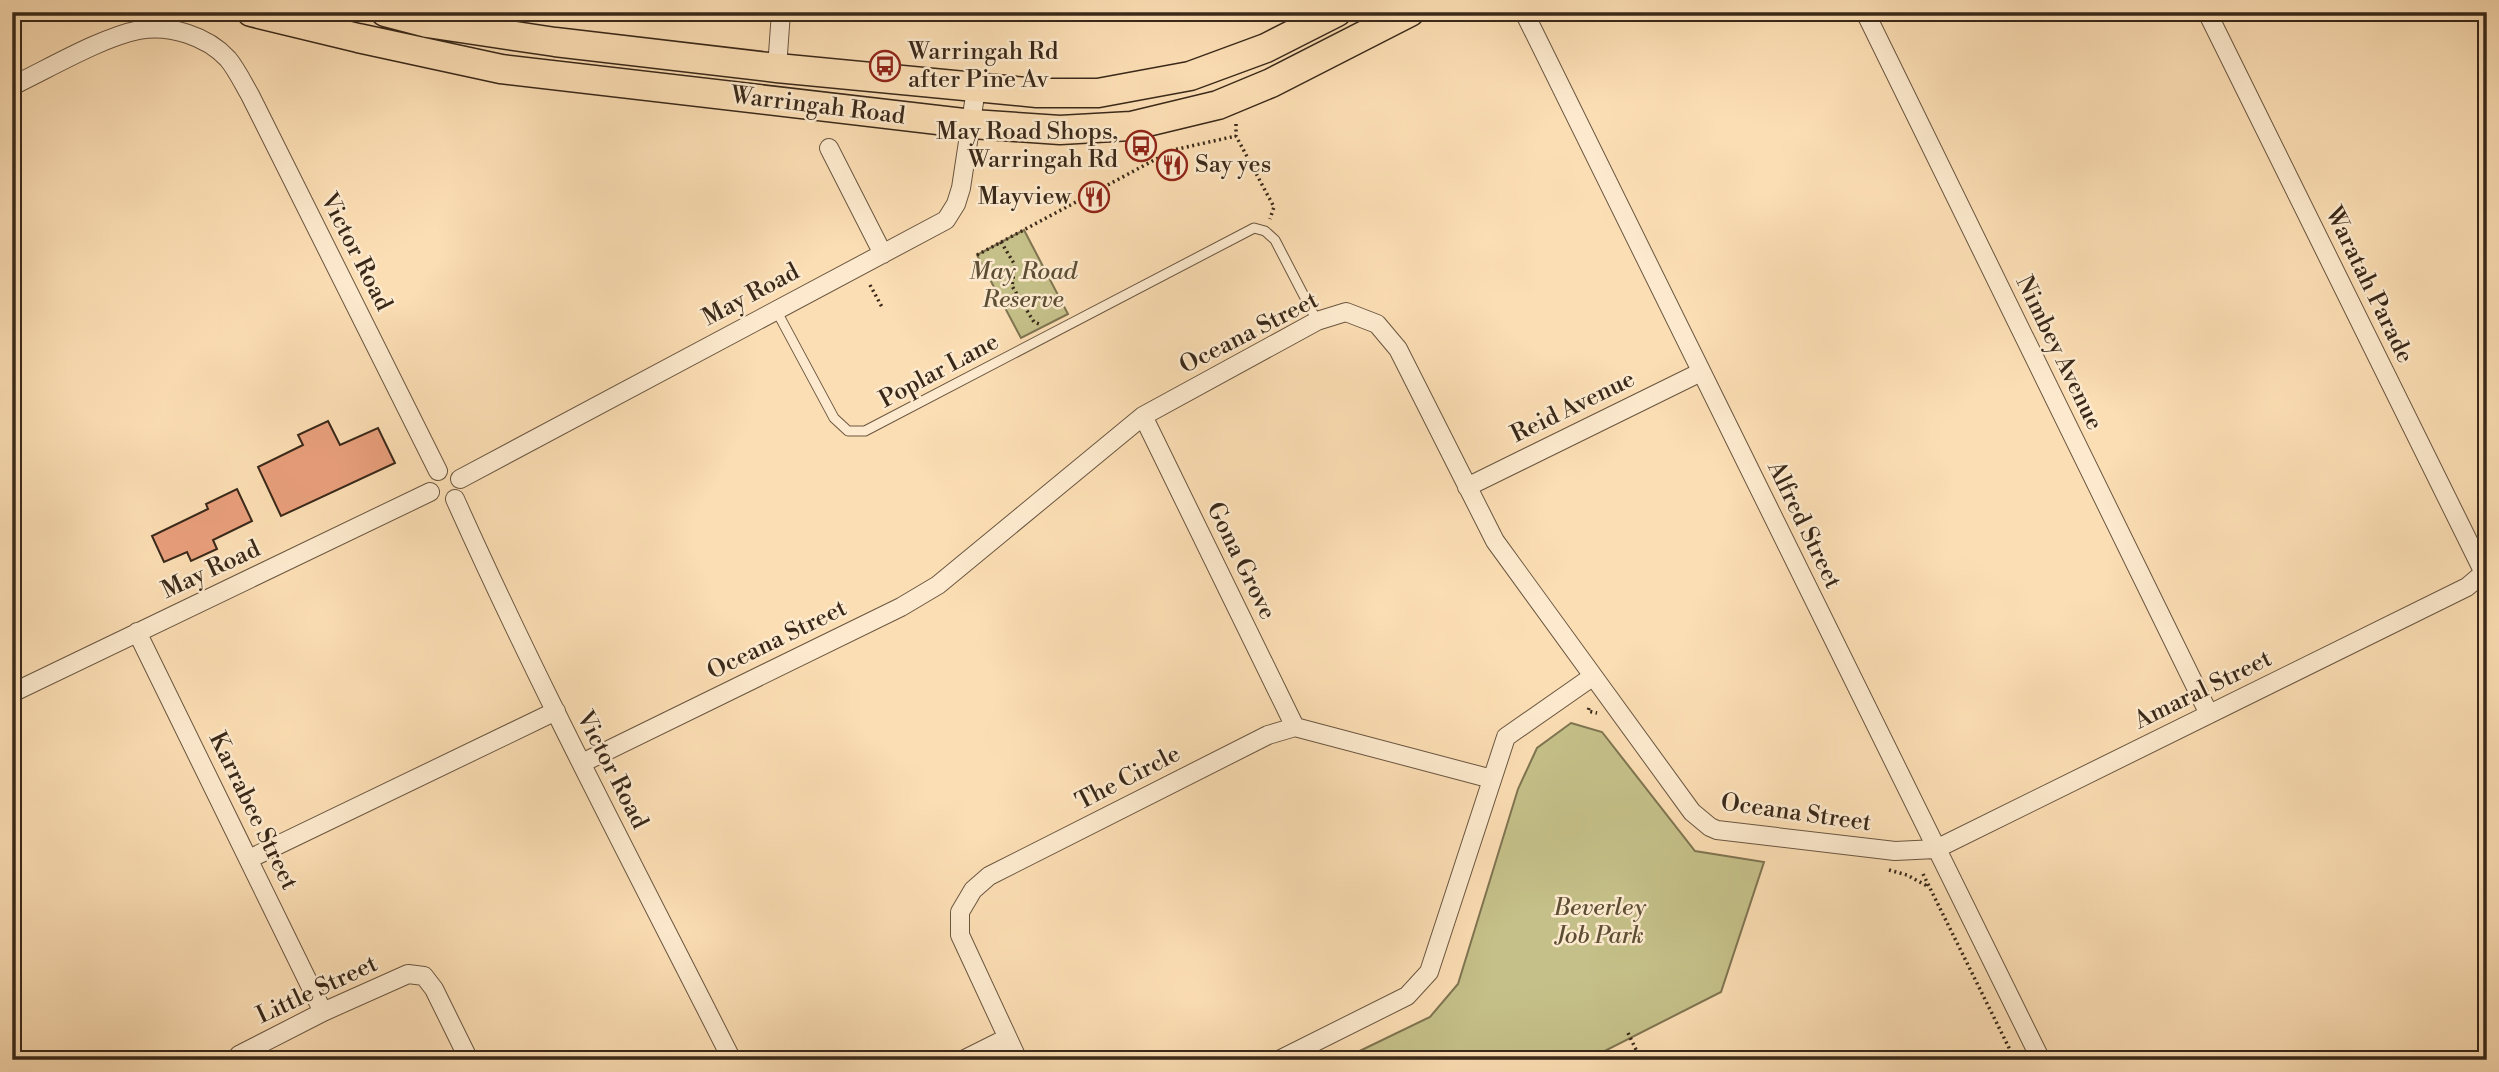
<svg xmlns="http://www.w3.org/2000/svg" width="2499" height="1072" viewBox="0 0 2499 1072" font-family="'Libre Bodoni',serif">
  <rect width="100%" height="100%" fill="#fcdeb4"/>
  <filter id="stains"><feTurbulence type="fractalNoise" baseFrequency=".00286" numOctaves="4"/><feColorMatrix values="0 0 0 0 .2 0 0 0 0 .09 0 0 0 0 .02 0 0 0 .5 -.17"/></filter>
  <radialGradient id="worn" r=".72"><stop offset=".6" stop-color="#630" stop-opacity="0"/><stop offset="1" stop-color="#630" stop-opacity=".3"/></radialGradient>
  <path fill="#c5c089" stroke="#7f7451" stroke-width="2" d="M1024,230L1068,314L1021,338L977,255Z
    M1571,723L1602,732L1695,851L1764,862L1721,992L1587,1060H1341L1430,1017L1458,984L1518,789L1537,748Z"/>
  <path fill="#e99f7c" stroke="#392819" stroke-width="2" d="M328,421L340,445L378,428L395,463L281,516L258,467L303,445L298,435Z
    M237,489L252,521L213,540L217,549L191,561L187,552L164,562L152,536L208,509L206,504Z"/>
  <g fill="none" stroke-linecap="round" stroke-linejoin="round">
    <g stroke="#6a5640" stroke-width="11">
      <path id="service" d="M776,310L834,418L848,431H865L1254,228L1265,231L1275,240L1317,321"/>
    </g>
    <g stroke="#6a5640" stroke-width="20">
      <path id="minor" d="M1524,12L2041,1060
        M1865,12L2209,714
        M2207,12L2487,579
        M777,68L781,12
        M12,86C48,69 102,37 139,30C169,24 207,36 228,59C237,70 243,83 250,95L438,471
        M829,148L883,254
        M1143,416L1295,727
        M460,479L946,220L956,204L961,188L976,89
        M1467,487L1701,372
        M455,499C540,689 638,874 732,1060
        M137,632L323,1012
        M12,693L430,492
        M582,763L901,607L938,585L1143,416L1317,321L1346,312L1377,324L1398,349L1495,541L1692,812L1710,827L1717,830L1895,851L1936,849L2467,587L2487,570
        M249,859L556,711
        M235,1060L239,1055L323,1012L408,974L424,976L434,989L469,1060
        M963,1060L1007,1038
        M1018,1060L960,935V912L973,890L989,876L1268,735L1295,727L1492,779
        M1279,1060L1407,996L1429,972L1506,737L1592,677"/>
    </g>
    <g stroke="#392819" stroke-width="31">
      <path id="trunk" d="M251,12L358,38L501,69L972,124L1060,130L1131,126L1218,105L1271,83L1410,12
        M385,12L427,23L555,42L777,68L1037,93H1098L1190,76L1266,48L1337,12"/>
    </g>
    <path stroke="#392819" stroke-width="3.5" stroke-dasharray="2 3.5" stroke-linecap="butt" d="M1236,124V136L1274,207L1270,219
      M1001,242L1015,265L1012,286L1034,322L1039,324
      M977,255L1173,150L1236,136
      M870,285L882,307
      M1589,708L1588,711L1597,713
      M1889,870L1907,875L1929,887
      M1923,874L2015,1060
      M1628,1033L1641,1060"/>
    <use href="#service" stroke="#fdeace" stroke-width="9"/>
    <use href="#minor" stroke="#fdeace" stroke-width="18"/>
    <use href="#trunk" stroke="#fcdeb4" stroke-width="28"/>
  </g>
  <defs>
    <g id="bus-ring" transform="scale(1.575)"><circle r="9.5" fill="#fdeace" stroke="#8f2418" stroke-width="1.5"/><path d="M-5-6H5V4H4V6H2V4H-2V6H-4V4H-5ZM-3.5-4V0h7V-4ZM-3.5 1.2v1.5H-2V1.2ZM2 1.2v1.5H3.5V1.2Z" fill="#8f2418"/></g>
    <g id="restaurant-ring" transform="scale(1.575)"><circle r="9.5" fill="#fdeace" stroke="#8f2418" stroke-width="1.5"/><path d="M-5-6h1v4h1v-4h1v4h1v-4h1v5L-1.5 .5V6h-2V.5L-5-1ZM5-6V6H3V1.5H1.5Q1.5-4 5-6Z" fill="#8f2418"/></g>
  </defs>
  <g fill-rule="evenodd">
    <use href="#bus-ring" x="885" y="66"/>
    <use href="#bus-ring" x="1141" y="146"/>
    <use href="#restaurant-ring" x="1172" y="165"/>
    <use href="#restaurant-ring" x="1094" y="197"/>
  </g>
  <g text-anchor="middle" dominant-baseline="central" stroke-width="5" stroke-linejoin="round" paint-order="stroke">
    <g font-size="24" fill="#392819" stroke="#fdeace" text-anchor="start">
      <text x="908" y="52">Warringah Rd<tspan x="908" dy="28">after Pine Av</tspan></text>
      <text x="1118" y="132" text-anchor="end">May Road Shops,<tspan x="1118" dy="28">Warringah Rd</tspan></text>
      <text x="1195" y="165">Say yes</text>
      <text x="1071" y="197" text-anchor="end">Mayview</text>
    </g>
    <g font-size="24" fill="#392819" stroke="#fdeace">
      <text transform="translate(818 106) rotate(7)">Warringah Road</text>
      <text transform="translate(356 252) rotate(63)">Victor Road</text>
      <text transform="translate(2369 285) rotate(64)">Waratah Parade</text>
      <text transform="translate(751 295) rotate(-28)">May Road</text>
      <text transform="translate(1249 333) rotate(-27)">Oceana Street</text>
      <text transform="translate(2059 353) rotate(64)">Nimbey Avenue</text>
      <text transform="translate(939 371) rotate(-28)">Poplar Lane</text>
      <text transform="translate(1573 407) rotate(-26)">Reid Avenue</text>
      <text transform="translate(1804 525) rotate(64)">Alfred Street</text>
      <text transform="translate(1241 561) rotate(64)">Gona Grove</text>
      <text transform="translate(211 570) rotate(-25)">May Road</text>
      <text transform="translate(777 640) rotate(-26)">Oceana Street</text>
      <text transform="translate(2203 690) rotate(-26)">Amaral Street</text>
      <text transform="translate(612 770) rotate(63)">Victor Road</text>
      <text transform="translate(1128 778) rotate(-27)">The Circle</text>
      <text transform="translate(253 811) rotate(64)">Karrabee Street</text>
      <text transform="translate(1796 813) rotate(8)">Oceana Street</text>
      <text transform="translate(317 990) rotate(-25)">Little Street</text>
    </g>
    <g font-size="24" font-style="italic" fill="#5c4e35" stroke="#fdeace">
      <text x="1023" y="272">May Road<tspan x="1023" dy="28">Reserve</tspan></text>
      <text x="1600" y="908">Beverley<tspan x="1600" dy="28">Job Park</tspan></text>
    </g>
  </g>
  <rect width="2499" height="1072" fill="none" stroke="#fcdeb4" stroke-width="42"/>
  <rect x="14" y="14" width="2471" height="1044" fill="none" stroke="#392819" stroke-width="3.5"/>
  <rect x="21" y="21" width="2457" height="1030" fill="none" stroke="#392819" stroke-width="2"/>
  <rect width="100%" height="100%" filter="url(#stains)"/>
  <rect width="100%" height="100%" fill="url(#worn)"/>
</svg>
